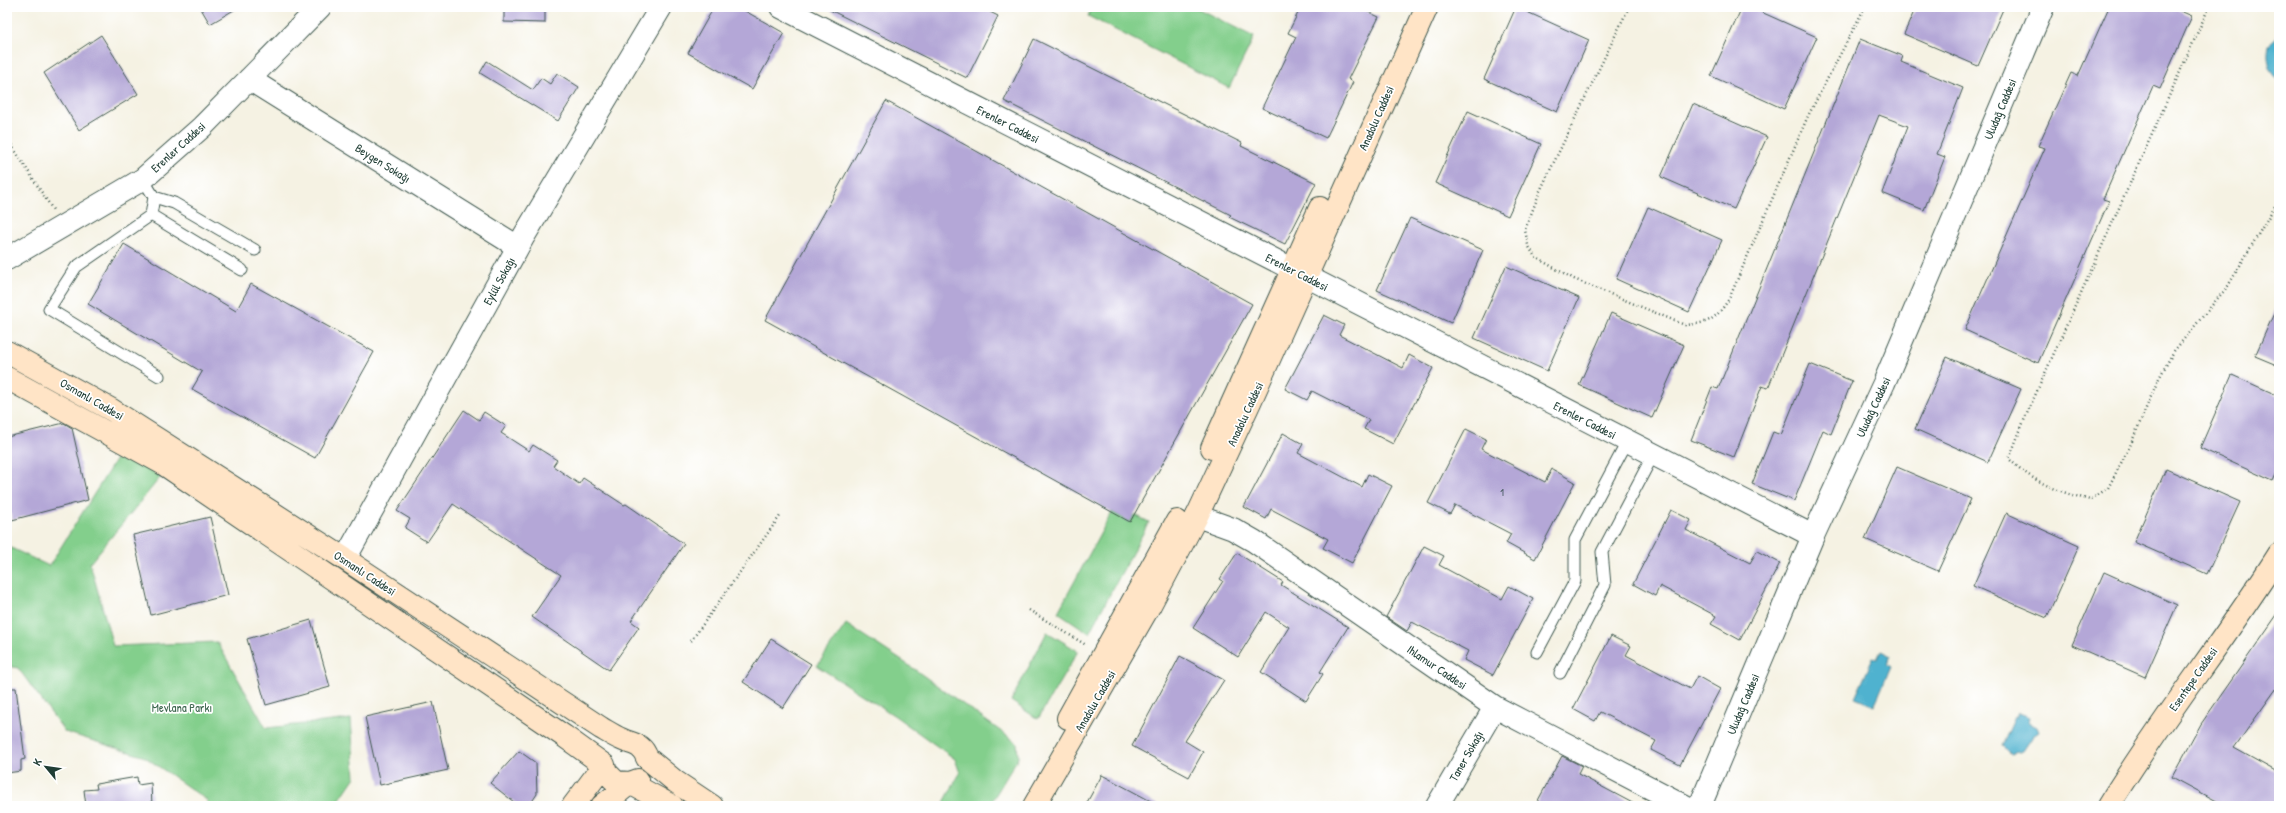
<svg xmlns="http://www.w3.org/2000/svg" width="2286" height="813" viewBox="0 0 2286 813" font-family="'Patrick Hand',sans-serif">
  <rect width="100%" height="100%" fill="#fff"/>
  <filter id="ink" filterUnits="userSpaceOnUse"><feTurbulence type="fractalNoise" baseFrequency=".025" numOctaves="2"/><feDisplacementMap in="SourceGraphic" scale="8" xChannelSelector="R" yChannelSelector="G"/><feConvolveMatrix kernelMatrix="1 2 1 2 8 2 1 2 1" color-interpolation-filters="sRGB"/></filter>
  <filter id="wash" filterUnits="userSpaceOnUse"><feTurbulence type="fractalNoise" baseFrequency=".012" numOctaves="4" result="noise"/><feDisplacementMap in="SourceGraphic" scale="16" xChannelSelector="R" yChannelSelector="G"/><feGaussianBlur stdDeviation="0.9" result="paint"/><feColorMatrix in="noise" values="0 0 0 0 0 0 0 0 0 0 0 0 0 0 0 0 0 1.4 0 .05"/><feComposite in="paint" operator="in"/></filter>
  <g filter="url(#wash)">
    <rect width="100%" height="100%" fill="#f5f2e3"/>
    <path fill="#83cf8c" stroke="#518660" d="M1092,7H1195L1254,37L1229,88L1088,16Z
      M121,451L163,474L90,563L113,646L217,642L266,728L351,719L355,777L335,806H206L208,801L145,757L65,732L18,668L7,666V546L49,566Z
      M1112,512L1130,522L1135,515L1149,522L1089,633L1058,612Z
      M846,624L910,666L1017,743L1018,758L989,806H942L960,773L955,759L895,716L817,666Z
      M1047,632L1078,651L1038,719L1011,701Z"/>
    <path fill="#50b2cf" stroke="#387882" d="M2279,36V82C2269,71 2266,60 2269,45Z
      M1881,651L1891,656L1887,664L1891,667L1874,706L1855,698L1873,658L1877,659Z
      M2019,713L2030,717L2029,723L2037,727L2039,732L2033,736L2023,751L2010,754L2002,746L2015,717L2017,718Z"/>
    <g id="blocks">
      <path fill="#b4a7d7" d="M200,7H239L210,24Z
        M504,7H545V23L504,22Z
        M714,7H738L784,33L752,89L688,53Z
        M824,7H980L998,16L967,78Z
        M1301,7H1358L1379,17L1348,79L1353,82L1326,138L1262,108L1296,37L1288,33Z
        M1516,7L1589,40L1557,112L1484,79Z
        M1742,7H1750L1817,37L1784,109L1711,76Z
        M1916,7H2004L1978,66L1904,34Z
        M2109,7H2171L2192,16L2160,89L2153,86L2103,199L2109,201L2038,363L1965,330L2045,148L2038,146L2071,73L2078,76Z
        M101,35L138,94L79,130L44,73Z
        M1034,39L1242,143L1241,146L1316,183L1285,244L1229,217L1231,215L1004,101Z
        M1860,39L1903,56L1901,62L1963,88L1937,154L1945,157L1924,210L1882,193L1908,126L1879,115L1768,388L1762,386L1734,457L1691,440L1712,387L1718,389Z
        M487,61L533,90L541,78L550,84L557,73L579,87L558,121L480,73Z
        M886,101L1252,304L1130,522L765,320Z
        M1693,104L1767,137L1734,209L1661,177Z
        M1468,111L1541,144L1508,216L1435,183Z
        M1648,207L1722,240L1689,312L1616,279Z
        M1410,218L1483,250L1451,323L1377,290Z
        M124,244L236,311L251,284L374,352L315,458L192,389L202,372L88,304Z
        M1506,266L1579,298L1547,371L1474,338Z
        M2279,302V366L2255,356Z
        M1611,313L1684,345L1652,418L1579,385Z
        M1324,315L1344,325L1339,335L1403,368L1409,355L1433,368L1393,444L1364,429L1369,420L1312,391L1307,400L1285,389Z
        M1947,357L2021,389L1988,462L1915,429Z
        M1810,364L1852,381L1831,434L1823,430L1794,501L1752,484L1773,432L1781,435Z
        M2232,375L2279,396V468L2273,481L2200,448Z
        M464,410L479,420L484,412L506,426L501,433L529,451L533,445L557,460L553,466L579,484L583,478L624,505L626,504L684,544L631,621L639,627L609,670L532,617L561,575L453,504L427,542L405,528L410,519L397,511Z
        M64,423L72,428L88,500L12,520L7,500V437Z
        M1466,429L1486,439L1481,449L1545,482L1552,469L1575,482L1535,559L1506,543L1511,534L1455,505L1450,514L1428,503Z
        M1283,433L1303,444L1298,453L1362,487L1368,474L1392,486L1352,563L1323,548L1328,539L1271,509L1266,519L1244,507Z
        M1897,467L1971,499L1938,571L1865,539Z
        M2166,469L2240,502L2207,574L2134,542Z
        M1671,510L1691,520L1686,530L1750,563L1757,551L1780,563L1740,640L1711,624L1716,616L1660,586L1655,596L1633,584Z
        M2006,513L2079,546L2047,618L1973,586Z
        M210,517L228,595L151,615L133,535Z
        M1424,546L1444,556L1439,565L1502,599L1509,586L1533,599L1493,675L1464,660L1468,651L1412,622L1407,631L1386,617Z
        M1237,553L1283,582L1281,585L1348,627L1320,672L1323,674L1306,701L1261,672L1289,627L1266,612L1238,657L1193,628L1223,581L1220,579Z
        M2104,572L2177,605L2145,677L2072,645Z
        M2279,612V685L2234,748L2279,773V806H2226L2172,777L2201,724Z
        M311,620L330,687L266,705L247,639Z
        M1611,636L1631,646L1626,655L1690,689L1697,676L1720,689L1680,765L1651,750L1656,741L1600,712L1595,721L1573,709Z
        M771,639L811,664L783,708L743,682Z
        M1180,656L1224,680L1185,741L1203,752L1189,777L1132,746Z
        M7,688H16L25,759L21,760V771L7,773Z
        M433,702L448,770L380,785L365,717Z
        M519,751L536,763L537,794L529,806H519L490,783Z
        M1562,756L1582,766L1578,774L1638,806H1535Z
        M1102,775L1160,806H1085Z
        M137,777L138,785L151,783L152,806H86L84,790L97,789L96,784Z"/>
    </g>
  </g>
  <g filter="url(#ink)">
    <use href="#blocks" fill-opacity="0" stroke="#3f584e" stroke-width="1"/>
    <g fill="none" stroke-linecap="round" stroke-linejoin="round">
      <g stroke="#3f584e" stroke-width="13">
        <path id="lane" d="M143,179L154,197L151,215L242,270
          M154,197L174,203L255,250
          M151,215L76,267L49,309L159,376
          M1537,652L1575,581V540L1627,442
          M1560,673L1605,585L1602,552L1653,455"/>
      </g>
      <g stroke="#3f584e" stroke-width="24">
        <path id="street" d="M781,7L1813,536
          M249,79L518,247
          M7,259L143,179L202,127L320,7
          M1197,516L1233,529L1254,541L1495,707L1685,806
          M345,559L524,236L661,7
          M1437,806L1495,707
          M1700,806L1813,536L1884,383L2043,7"/>
      </g>
      <g stroke="#3f584e" stroke-width="24">
        <path id="secondary" d="M7,352L112,410L345,559L601,728C608,732 614,736 621,739C633,745 642,743 647,758L676,782L712,806
          M7,378L162,463L564,736L604,765L606,772L616,782L630,783L672,806
          M1212,448L1320,208
          M1068,718L1177,521
          M573,806L604,765
          M602,806L630,783L638,780
          M1034,806L1150,605L1197,516L1250,402L1427,7
          M2108,806C2161,719 2225,640 2279,554"/>
      </g>
      <path stroke="#3f584e" stroke-width="2.5" stroke-dasharray="1 3" stroke-linecap="butt" d="M1629,7L1540,191L1525,230L1528,245L1535,257L1574,279L1685,325C1710,323 1715,320 1729,299L1808,116L1865,7
        M2209,7L2025,418L2009,459C2034,483 2057,491 2090,500L2108,488L2130,446L2158,380L2174,351L2228,286L2279,199
        M7,138L53,210
        M1029,610L1086,645
        M691,641L780,516"/>
      <use href="#lane" stroke="#fff" stroke-width="11"/>
      <use href="#street" stroke="#fff" stroke-width="22"/>
      <use href="#secondary" stroke="#ffe4c6" stroke-width="22"/>
    </g>
  </g>
  <g text-anchor="middle" dominant-baseline="central" stroke-width="3.5" stroke-linejoin="round" paint-order="stroke">
    <g font-size="10" fill="#44585d">
      <text x="1502" y="492">1</text>
    </g>
    <g font-size="12" fill="#1f3d34" stroke="#fff">
      <text transform="translate(2000 109) rotate(-67)">Uludağ Caddesi</text>
      <text transform="translate(1376 118) rotate(-66)">Anadolu Caddesi</text>
      <text transform="translate(1008 124) rotate(27)">Erenler Caddesi</text>
      <text transform="translate(178 147) rotate(-42)">Erenler Caddesi</text>
      <text transform="translate(383 163) rotate(32)">Beygen Sokağı</text>
      <text transform="translate(1297 272) rotate(27)">Erenler Caddesi</text>
      <text transform="translate(499 281) rotate(-61)">Eylül Sokağı</text>
      <text transform="translate(92 399) rotate(30)">Osmanlı Caddesi</text>
      <text transform="translate(1873 407) rotate(-65)">Uludağ Caddesi</text>
      <text transform="translate(1245 414) rotate(-65)">Anadolu Caddesi</text>
      <text transform="translate(1585 420) rotate(27)">Erenler Caddesi</text>
      <text transform="translate(365 573) rotate(33)">Osmanlı Caddesi</text>
      <text transform="translate(1437 667) rotate(34)">Ihlamur Caddesi</text>
      <text transform="translate(2193 679) rotate(-55)">Esentepe Caddesi</text>
      <text transform="translate(1095 701) rotate(-60)">Anadolu Caddesi</text>
      <text transform="translate(1743 704) rotate(-67)">Uludağ Caddesi</text>
      <text transform="translate(1466 756) rotate(-60)">Taner Sokağı</text>
    </g>
    <g font-size="12" fill="#38624a" stroke="#fff">
      <text x="182" y="707">Mevlana Parkı</text>
    </g>
  </g>
  <rect width="2286" height="813" fill="none" stroke="#fff" stroke-width="24"/>
  <g transform="translate(46 767) rotate(299)" stroke="#ffffff" stroke-width="3" paint-order="stroke">
  <path d="M0-3L7 15L0 10L-7 15Z" fill="#1f3d34"/>
  <text y="-6" font-size="11" font-weight="bold" text-anchor="middle" fill="#1f3d34">K</text>
  </g>
</svg>
